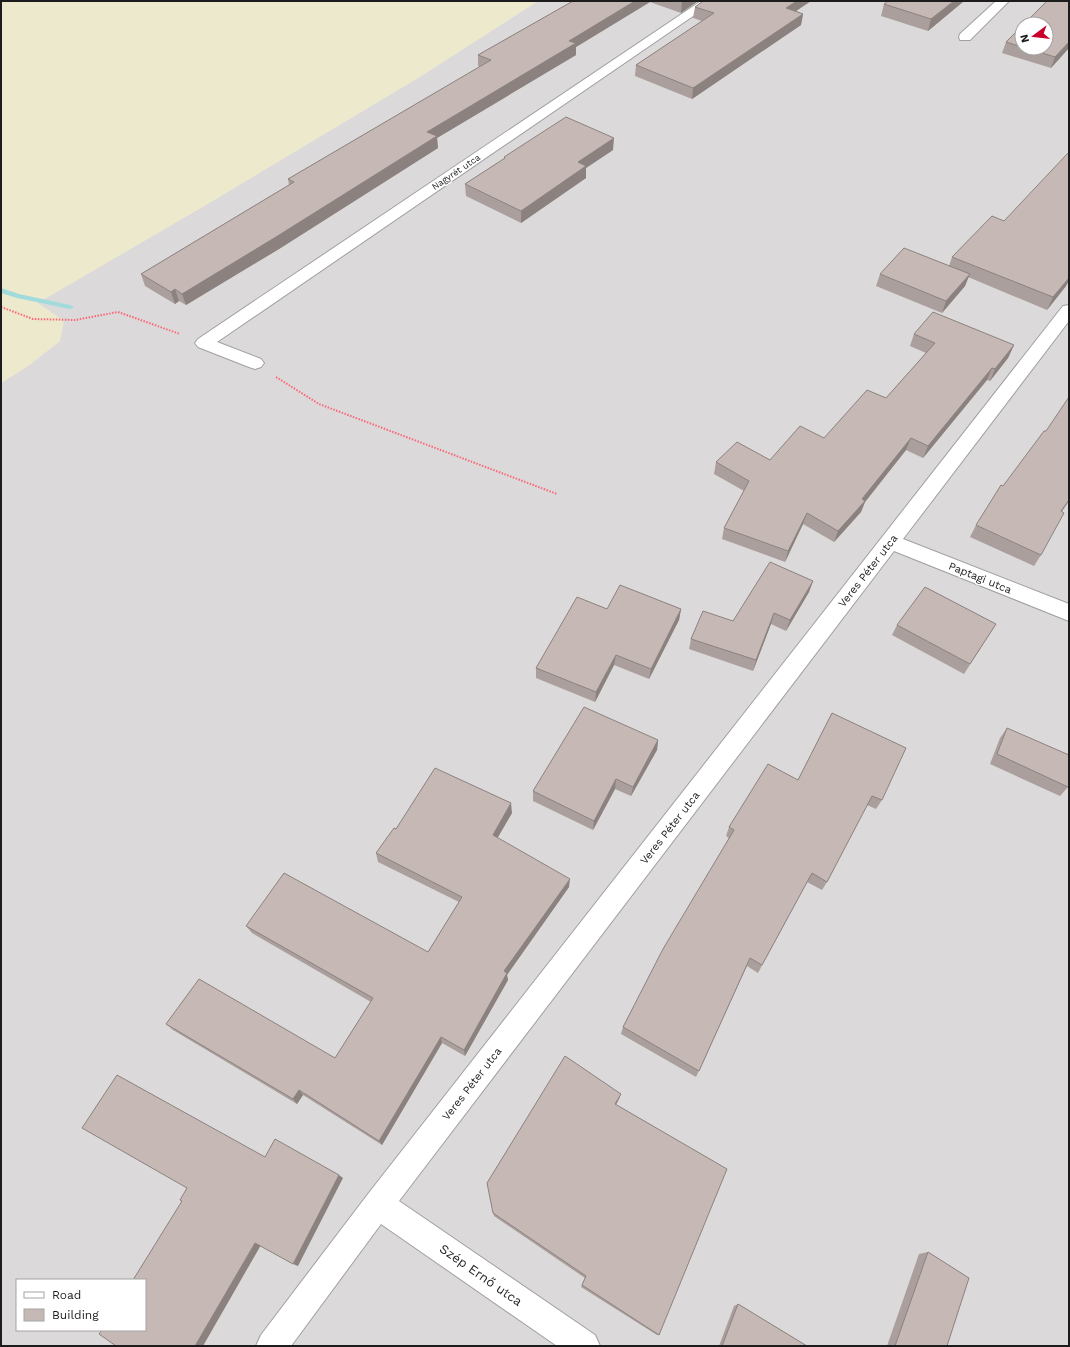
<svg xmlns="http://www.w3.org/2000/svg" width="1070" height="1347" viewBox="0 0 1070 1347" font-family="'Work Sans',sans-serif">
  <rect width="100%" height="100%" fill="#eee7e2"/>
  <path fill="#dbd9da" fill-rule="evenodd" d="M538,1H1069V1346H1V383L28,366L60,341L37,303L199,209L418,78ZM1022,24H1046V48H1022ZM17,1280H145V1330H17Z"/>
  <path fill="#ede9cd" d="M1,1H538L418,78L199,209L38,303L64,321L60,341L28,366L1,383Z"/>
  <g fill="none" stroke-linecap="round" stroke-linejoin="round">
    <path fill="#a1dbdc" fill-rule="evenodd" d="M1,288L19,294L70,305L74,307L70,309L17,298L1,293Z"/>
    <g stroke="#a0a0a0" stroke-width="2">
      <path id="minor" d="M701,1H715L217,342L261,359L264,363L261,367L255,369L249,367L198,347L195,343L198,339Z
        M996,1H1009L970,40H960L959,37L960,34Z
        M1069,305V321L903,539L1069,604V621L894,551L399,1201L595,1335L600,1346H557L381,1224L291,1346H256L261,1335L368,1194L1063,306Z"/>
    </g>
    <path stroke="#fb6675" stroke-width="2" stroke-dasharray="1.5 1.5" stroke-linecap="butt" d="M1,307L33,319L75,320L118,312L180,334
      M276,377L319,404L557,494"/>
    <use href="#minor" fill="#fff" fill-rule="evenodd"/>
  </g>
  <path fill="#aa9f9c" d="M573,1H698L681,13L650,2L576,47V55L437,138L438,148L279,249L186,305L179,301L175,304L145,286L141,274L289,185L288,179L480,67L478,66V55Z
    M703,1H811L796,11L803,14L801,25L692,99L635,76L636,65L702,21L693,18L695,7Z
    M964,1L928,31L881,16L884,4Z
    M1069,1V48L1051,68L1002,53L1006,42L1022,26V48H1046Z
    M613,150L586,168V178L521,223L466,196L465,184L504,159V157Z
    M952,257L1066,286L1047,310L968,277L965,286L942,313L876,286L880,274L949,266Z
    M914,334L1014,345L1008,358L990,381L987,380L923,458L906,450L865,502L861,512L834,542L803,524L785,562L722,539L724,528L744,491L714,474L716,462L770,460L824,438L886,398L926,353L910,346Z
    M976,525L1041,555L1034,566L970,537Z
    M813,581L809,592L786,631L771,624L753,671L689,649L691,639L733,621Z
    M607,609H681L679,620L649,679L614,665L595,702L536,678V668Z
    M996,624L964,674L892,635L897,625Z
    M832,713L882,800L876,809L867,805L827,882L822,890L807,882L758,973L747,966L696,1077L621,1034L623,1027L729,838L726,836L729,827L798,780Z
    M1007,728L1068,787L1060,796L990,764L1000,738Z
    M658,740L657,750L631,796L615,789L593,830L533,801V791Z
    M512,813L497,838L569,887L507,975L508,980L465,1056L442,1043L382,1145L303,1095L297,1104L173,1030L166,1024L335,1058L371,1002L252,933L246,926L428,952L459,902L378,862L376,853L396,829Z
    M619,1099L616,1105L659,1335H657L581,1287L585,1278L494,1216L493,1213Z
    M928,1252L947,1346H887L919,1254Z
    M738,1304L807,1346H719L734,1306Z"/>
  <path fill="#8b827f" d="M635,1H651L650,2L576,47V55L437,138L438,148L279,249L186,305L182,294L427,132L569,41Z
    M683,1H698L681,13L682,2Z
    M797,1H811L784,19L786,8Z
    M954,1H964L928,31L931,19Z
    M803,14L801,25L692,99L693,88Z
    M1069,42V48L1051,68L1055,57Z
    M614,138L613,150L586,168V178L521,223V211L578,162Z
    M970,274L965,286L942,313L946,301Z
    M1069,274V281L1066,286L1047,310L1053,297Z
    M175,289L179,301L175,304L171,292Z
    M1014,345L1008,358L990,381L995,369Z
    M992,368L987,380L923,458L928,446Z
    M911,438L906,450L865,502L861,512L834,542L838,531L862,499Z
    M1069,500V501L1054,523L1061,511Z
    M807,513L803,524L785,562L788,551Z
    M813,581L809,592L786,631L790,620Z
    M681,609L679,620L649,679L651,669Z
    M774,613L771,624L753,671L756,660Z
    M616,655L614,665L595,702L596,692Z
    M658,740L657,750L631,796L633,787Z
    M616,779L615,789L593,830L594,821Z
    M511,803L512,813L494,844L493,835Z
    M570,879L569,887L507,975L508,980L465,1056L464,1050L504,971Z
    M441,1037L442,1043L382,1145L379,1141Z
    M299,1090L303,1095L297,1104L293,1099Z
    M621,1094L619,1099L613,1109L615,1104Z
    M339,1175L343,1178L298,1266L293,1264Z
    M255,1243L261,1245L203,1346H195Z"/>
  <path fill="#c6b9b5" stroke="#8b827f" d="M573,1H635L569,41L576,43L427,132L437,136L276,237L182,294L175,289L171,292L141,274L294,182L288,179L491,60L478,55Z
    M703,1H797L786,8L803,14L693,88L636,65L714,13L695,7Z
    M888,1H954L931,19L884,4Z
    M1047,1H1069V42L1055,57L1026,48H1046V24H1024Z
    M1022,26V47L1006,42Z
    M566,117L614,138L578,162L586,166L521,211L465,184L505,158L504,157Z
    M1069,152V278L1053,297L952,257L992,216L1004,221Z
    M904,248L970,274L946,301L880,274Z
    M933,312L1014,345L995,369L992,368L928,446L911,438L862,499L865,501L838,531L807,513L788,551L724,528L749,481L716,462L737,442L770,460L800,426L824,438L867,390L886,398L935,343L914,334Z
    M1069,397V500L1061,511L1064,513L1041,555L976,525L1001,485L1003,486L1044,431H1046Z
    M770,562L813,581L790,620L774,613L756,660L691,639L703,611L733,621Z
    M620,585L681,609L651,669L616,655L596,692L536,668L577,597L607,609Z
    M925,587L996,624L970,664L897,625Z
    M584,707L658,740L633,787L616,779L594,821L533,791Z
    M832,713L906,748L882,800L872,796L827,882L812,873L762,965L750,958L699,1071L623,1027L663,949L734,830L729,827L768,764L798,780Z
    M1007,728L1069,755V784L1068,787L997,754Z
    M435,768L511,803L493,835L570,879L504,971L507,973L464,1050L441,1037L379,1141L299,1090L293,1099L166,1024L199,979L335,1058L373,998L246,926L284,873L428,952L462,897L376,853L394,828L396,829Z
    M565,1056L621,1094L615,1104L727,1169L659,1335L582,1285L586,1276L493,1213L487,1183Z
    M117,1075L265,1157L275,1139L339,1175L293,1264L255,1243L195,1346H116L99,1334L102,1330H145V1280H133L182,1201L180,1200L187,1188L82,1128Z
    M928,1252L969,1278L947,1346H895Z
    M738,1304L807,1346H722Z"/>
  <g text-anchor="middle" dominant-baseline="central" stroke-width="3" stroke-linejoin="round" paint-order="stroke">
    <g font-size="9" fill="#1c1c1c" stroke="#fff">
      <text transform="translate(456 172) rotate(-34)">Nagyrét utca</text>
    </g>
    <g font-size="11" fill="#1c1c1c" stroke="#fff">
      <text transform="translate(868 571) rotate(-52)">Veres Péter utca</text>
      <text transform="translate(980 578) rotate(22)">Paptagi utca</text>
      <text transform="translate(670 828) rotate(-52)">Veres Péter utca</text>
      <text transform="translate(472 1084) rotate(-52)">Veres Péter utca</text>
    </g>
    <g font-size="13" fill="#1c1c1c" stroke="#fff">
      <text transform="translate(481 1275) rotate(35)">Szép Ernő utca</text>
    </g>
  </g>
  <rect width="1070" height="1347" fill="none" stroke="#1c1c1c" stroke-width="4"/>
  <rect x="16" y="1279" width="130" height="52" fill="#ffffff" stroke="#a4a4a4"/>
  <rect x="24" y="1292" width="20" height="6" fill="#ffffff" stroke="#a4a4a4"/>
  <text x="52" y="1299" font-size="12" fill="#1c1c1c">Road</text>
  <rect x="24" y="1309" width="20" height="12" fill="#c6b9b5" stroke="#a4a4a4"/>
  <text x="52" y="1319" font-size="12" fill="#1c1c1c">Building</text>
  <g transform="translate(1034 36) rotate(255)"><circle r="19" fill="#ffffff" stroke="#a4a4a4"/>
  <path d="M0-3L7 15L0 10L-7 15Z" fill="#c90029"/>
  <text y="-6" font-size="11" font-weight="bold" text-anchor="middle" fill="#1c1c1c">N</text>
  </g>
</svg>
